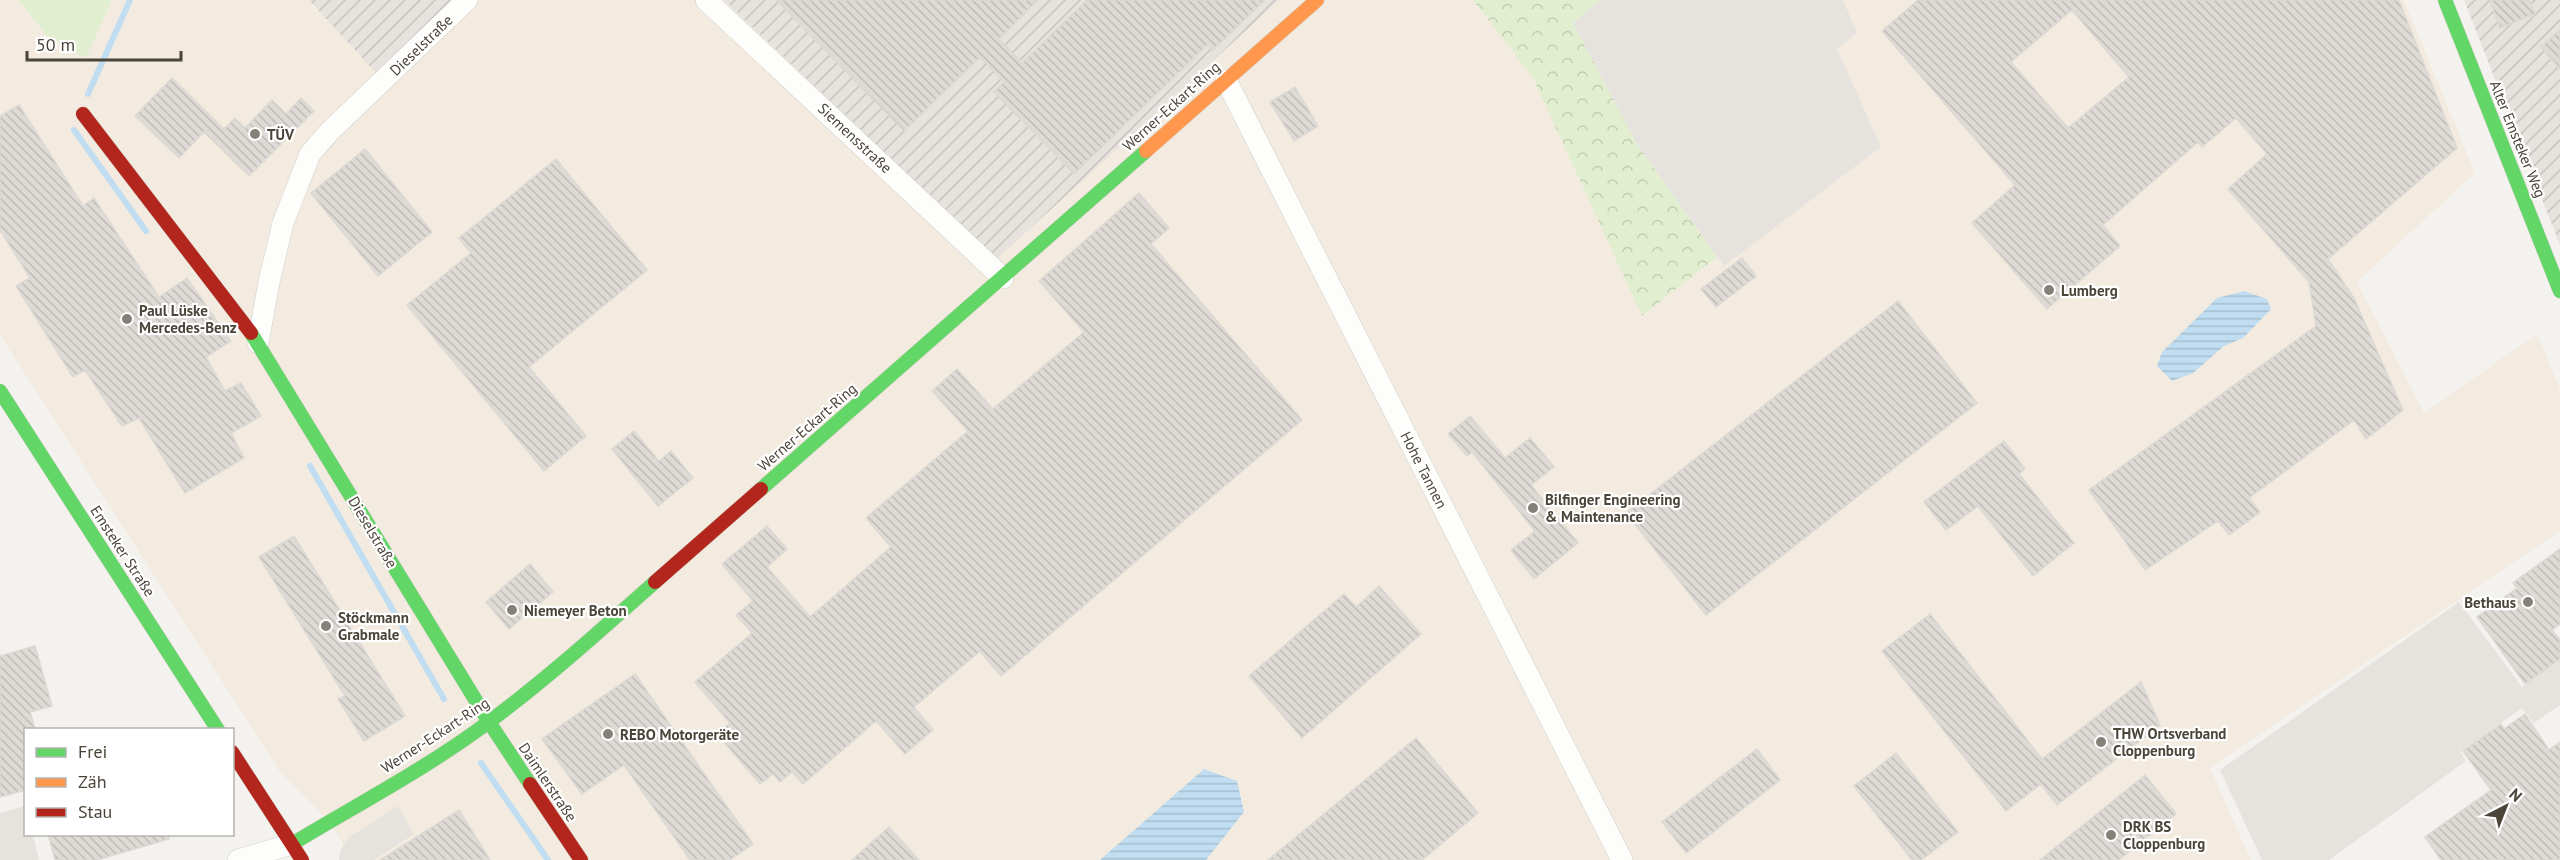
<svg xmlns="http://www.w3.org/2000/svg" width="2560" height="860" viewBox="0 0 2560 860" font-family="'PT Sans',sans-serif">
  <defs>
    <pattern id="industrial-furrows" width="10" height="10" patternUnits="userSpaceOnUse" patternTransform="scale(1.5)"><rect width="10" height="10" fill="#e6e2de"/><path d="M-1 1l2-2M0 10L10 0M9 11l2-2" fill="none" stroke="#c7c3bf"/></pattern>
    <pattern id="forest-crowns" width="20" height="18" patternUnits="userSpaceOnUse" patternTransform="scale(1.5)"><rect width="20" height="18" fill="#e1eecf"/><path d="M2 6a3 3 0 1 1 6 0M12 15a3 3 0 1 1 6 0" fill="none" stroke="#c3cdb2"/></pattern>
    <pattern id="water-rules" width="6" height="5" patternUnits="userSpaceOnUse" patternTransform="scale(1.5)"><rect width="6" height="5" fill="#c0ddf1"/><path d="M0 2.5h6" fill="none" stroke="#a6bfcf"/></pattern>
    <pattern id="building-back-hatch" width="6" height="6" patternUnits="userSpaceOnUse" patternTransform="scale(1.5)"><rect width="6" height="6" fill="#dedbd6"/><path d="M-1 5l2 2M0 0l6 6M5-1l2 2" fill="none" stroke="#c0bdb8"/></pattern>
  </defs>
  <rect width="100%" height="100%" fill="#f4f2ee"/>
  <path fill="#f3ebdf" d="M0,0H19L46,35L86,57L112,0H2404L2475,173L2357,282L2424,413L2537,334L2560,389V531L2210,768L2251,860H352L330,822L280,772L0,335Z"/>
  <path fill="url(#industrial-furrows)" d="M309,0H461L378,75Z
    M724,0H1279L997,259Z
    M2464,0H2560V245Z"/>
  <path fill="#e1eecf" d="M19,0H112L86,58L46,35Z"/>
  <path fill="url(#forest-crowns)" d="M1473,0H1600L1573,23L1637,144L1717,257L1642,316L1533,78Z"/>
  <path fill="#e6e3df" d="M1600,0H1843L1857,33L1837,49L1881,147L1724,266L1637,144L1573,23Z
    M2459,602L2522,687L2560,660V705L2534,723L2522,708L2460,752L2466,761L2329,860H2262L2220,770Z
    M25,806L26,834L33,835L39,860H0V813Z
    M398,806L414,834L374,860H339L341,849L349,837Z"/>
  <path fill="url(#water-rules)" d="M2244,291L2267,299L2271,309L2243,338L2224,346L2193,373L2172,381L2157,366L2162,352L2217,298Z
    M1204,769L1237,781L1244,812L1206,860H1100Z"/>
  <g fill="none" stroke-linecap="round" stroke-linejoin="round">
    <path stroke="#c0ddf1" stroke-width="6" d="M88,94L130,0
      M74,130L146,231
      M310,466L444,699
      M481,763L548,860"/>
  </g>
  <path fill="url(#building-back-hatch)" stroke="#dcd9d4" stroke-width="1.5" fill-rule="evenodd" d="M776,0H1038L999,39L1022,63L1087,0H1265L1213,50L1207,45L1074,174L994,92L1004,82L980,57L904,131Z
    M1918,0H2399L2457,148L2328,259L2354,298L2403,410L2366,439L2354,420L2249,498L2260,512L2229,535L2218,521L2145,570L2089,490L2316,326L2309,282L2228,189L2267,154L2236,118L2202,147L2198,142L2103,225L2120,246L2047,309L1972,223L2015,185L1882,31ZM2072,10L2129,77L2068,128L2011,62Z
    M2490,0H2529L2535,14L2500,28Z
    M2560,30V69L2541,47Z
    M172,78L224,129L235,118L245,128L272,100L286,114L301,98L314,111L249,176L204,132L179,158L135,116Z
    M1295,87L1318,126L1294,141L1270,102Z
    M19,105L83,206L94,198L159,297L187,278L231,341L206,357L225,391L241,383L261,416L231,433L244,458L185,493L139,418L122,426L85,370L73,377L16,286L30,278L0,230V116Z
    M365,149L432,232L378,276L311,193Z
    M556,159L647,270L529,367L586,436L544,471L407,305L471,253L459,238Z
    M1139,193L1169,228L1151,244L1302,420L1001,676L980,651L914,707L933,730L905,754L876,721L803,784L792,772L780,782L773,774L760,784L717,734L730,723L695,682L752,633L736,615L753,601L722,564L767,526L787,549L767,567L810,617L891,547L866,518L968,431L932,391L957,369L993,409L1084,332L1039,281Z
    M1742,258L1756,276L1716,307L1701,289Z
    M1898,301L1977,403L1706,615L1626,513Z
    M1470,416L1505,458L1530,438L1554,467L1531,485L1578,543L1534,579L1511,550L1535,531L1472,452L1467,456L1448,434Z
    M634,431L659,461L671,451L693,478L658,506L612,449Z
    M2004,441L2025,469L2019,474L2074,543L2033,576L1978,506L1946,530L1924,502Z
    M294,536L405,716L364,741L338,699L345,696L259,557Z
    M2560,549V624L2552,630L2560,640V659L2525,684L2477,617L2517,588L2513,583Z
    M530,564L553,592L509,629L486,602Z
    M1379,586L1421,634L1302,738L1249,676L1344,594L1356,607Z
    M1930,614L2042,759L2141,682L2160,725L2057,805L2041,784L2006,811L1882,651Z
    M35,646L52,706L30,712L35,729H26V790L0,797V656Z
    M635,674L753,844L730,860H690L624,765L582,794L542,739Z
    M2525,714L2549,750L2560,742V860H2441L2425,837L2491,790L2463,751L2501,724L2504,729Z
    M1416,738L1478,813L1422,860H1268Z
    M1757,749L1780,780L1686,853L1662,822Z
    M1896,753L1958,832L1921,860H1912L1854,786Z
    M2145,775L2176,814L2119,860H2040Z
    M459,810L490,860H380Z
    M889,827L919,860H852Z
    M48,834H169V839L97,860H55Z"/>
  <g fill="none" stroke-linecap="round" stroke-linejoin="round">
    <g stroke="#d2d0cb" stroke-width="22">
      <path id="street" d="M706,0L1003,278
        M1226,80L1622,860
        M258,343L269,282L283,223L310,154L329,132L467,0
        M238,860L292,844"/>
    </g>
    <g stroke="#d3cfc5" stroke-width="15">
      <path id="fast" d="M2445,0L2560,291
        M251,333L489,722L530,784
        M0,391L218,730
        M761,489L1146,151
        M292,844C358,804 429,767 490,721C548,678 601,630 655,582"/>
    </g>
    <g stroke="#d3cfc5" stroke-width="15">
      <path id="slow" d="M1146,151L1317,0"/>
    </g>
    <g stroke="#d3cfc5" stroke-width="15">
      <path id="jam" d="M83,114L251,333
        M655,582L761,489
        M232,752L302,860
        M530,784L581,860"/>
    </g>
    <use href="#street" stroke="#fdfdfc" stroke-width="21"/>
    <use href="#fast" stroke="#63d668" stroke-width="14"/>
    <use href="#slow" stroke="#ff974d" stroke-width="14"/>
    <use href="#jam" stroke="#b3261e" stroke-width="14"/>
  </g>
  <g fill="#868178" stroke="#fff" stroke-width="2">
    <circle cx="255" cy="134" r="6"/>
    <circle cx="2049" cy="290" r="6"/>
    <circle cx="127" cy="319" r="6"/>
    <circle cx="1533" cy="508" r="6"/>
    <circle cx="2528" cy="602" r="6"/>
    <circle cx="512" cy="610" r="6"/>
    <circle cx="326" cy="626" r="6"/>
    <circle cx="608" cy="734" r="6"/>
    <circle cx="2101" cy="742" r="6"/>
    <circle cx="2111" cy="835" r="6"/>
  </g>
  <g text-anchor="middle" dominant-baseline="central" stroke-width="4.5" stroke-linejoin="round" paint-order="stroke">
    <g font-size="15" fill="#4b4439" stroke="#fff">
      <text transform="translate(421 45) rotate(-44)">Dieselstraße</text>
      <text transform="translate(1171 106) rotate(-42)">Werner-Eckart-Ring</text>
      <text transform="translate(855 138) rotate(43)">Siemensstraße</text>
      <text transform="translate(2518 139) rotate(68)">Alter Emsteker Weg</text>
      <text transform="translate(807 427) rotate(-41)">Werner-Eckart-Ring</text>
      <text transform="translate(1424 470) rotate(63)">Hohe Tannen</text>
      <text transform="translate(373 532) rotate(59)">Dieselstraße</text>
      <text transform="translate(123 551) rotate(57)">Emsteker Straße</text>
      <text transform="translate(435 735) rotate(-33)">Werner-Eckart-Ring</text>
      <text transform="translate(548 782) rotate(56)">Daimlerstraße</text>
    </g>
    <g font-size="15" font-weight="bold" fill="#4b4439" stroke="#fff" text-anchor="start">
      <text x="267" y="134">TÜV</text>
      <text x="2061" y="290">Lumberg</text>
      <text x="139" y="310">Paul Lüske<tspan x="139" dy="17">Mercedes-Benz</tspan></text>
      <text x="1545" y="499">Bilfinger Engineering<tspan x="1545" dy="17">&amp; Maintenance</tspan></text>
      <text x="2516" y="602" text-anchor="end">Bethaus</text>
      <text x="524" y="610">Niemeyer Beton</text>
      <text x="338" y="617">Stöckmann<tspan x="338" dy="17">Grabmale</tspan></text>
      <text x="2113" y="733">THW Ortsverband<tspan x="2113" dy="17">Cloppenburg</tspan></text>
      <text x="620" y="734">REBO Motorgeräte</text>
      <text x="2123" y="826">DRK BS<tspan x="2123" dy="17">Cloppenburg</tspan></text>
    </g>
  </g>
  <rect x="24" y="728" width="210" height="108" fill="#ffffff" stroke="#b7b4b0" stroke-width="1.5"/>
  <rect x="36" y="748" width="30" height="9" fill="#63d668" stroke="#b7b4b0" stroke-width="1.5"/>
  <text x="78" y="758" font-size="18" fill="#4b4439">Frei</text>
  <rect x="36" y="778" width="30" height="9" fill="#ff974d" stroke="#b7b4b0" stroke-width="1.5"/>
  <text x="78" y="788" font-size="18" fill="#4b4439">Zäh</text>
  <rect x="36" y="808" width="30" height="9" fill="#b3261e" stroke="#b7b4b0" stroke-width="1.5"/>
  <text x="78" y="818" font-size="18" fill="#4b4439">Stau</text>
  <g transform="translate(2506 806) rotate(42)" stroke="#ffffff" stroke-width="4.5" paint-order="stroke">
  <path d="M0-4.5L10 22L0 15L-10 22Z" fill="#4b4439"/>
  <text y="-9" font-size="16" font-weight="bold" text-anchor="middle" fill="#4b4439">N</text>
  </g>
  <path d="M27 51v9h154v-9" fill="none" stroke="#4b4439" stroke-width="3"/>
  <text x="36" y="51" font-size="18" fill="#4b4439" stroke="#ffffff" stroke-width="4.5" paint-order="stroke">50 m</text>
</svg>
